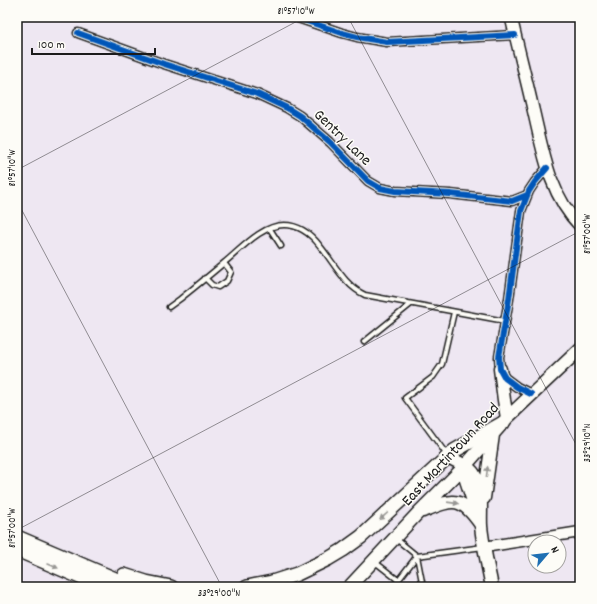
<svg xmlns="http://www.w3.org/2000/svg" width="597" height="604" viewBox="0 0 597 604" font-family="Dekko,sans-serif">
  <rect width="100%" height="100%" fill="#eee7f2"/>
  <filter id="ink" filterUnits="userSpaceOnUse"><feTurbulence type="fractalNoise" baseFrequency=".025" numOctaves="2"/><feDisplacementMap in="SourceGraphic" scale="8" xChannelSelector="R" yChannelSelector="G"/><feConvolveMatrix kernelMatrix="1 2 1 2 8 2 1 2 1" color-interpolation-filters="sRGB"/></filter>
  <g filter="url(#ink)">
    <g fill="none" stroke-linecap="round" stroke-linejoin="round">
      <g stroke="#1c1c1c" stroke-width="7">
        <path id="service" d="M270,229L281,246
          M205,278L212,285L218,287L227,281L231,272L224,263
          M169,307L180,299C195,287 210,275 225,262C241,249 262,225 284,225C299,225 311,234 320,246C334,263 344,285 365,295L505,321
          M364,342L411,304
          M447,455L405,398L433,377L442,364L454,312
          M395,538L417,556L423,587
          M375,562L398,580
          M393,587L417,556L483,547"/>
      </g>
      <g stroke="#1c1c1c" stroke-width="11">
        <path id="minor" d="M295,17L342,33L357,37L387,42L515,35
          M78,33L164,64L257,94L287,108L300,116L330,142L368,181L380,188L395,191L450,194L512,201L527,195
          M531,394L517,387L505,378L500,369L499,357L509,299L521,211L529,191L535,182L547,168"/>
      </g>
      <g stroke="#1c1c1c" stroke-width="13">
        <path id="tertiary" d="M484,547L580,532"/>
      </g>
      <g stroke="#1c1c1c" stroke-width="14">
        <path id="secondary" d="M511,17C518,48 526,78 533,109C543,151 549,194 580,226"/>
      </g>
      <g stroke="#1c1c1c" stroke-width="15">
        <path id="primary" d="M500,369L504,400L507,418
          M448,457C456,461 469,466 474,474C484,489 480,509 481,526C483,546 488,567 492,587
          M465,466L466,480L477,513
          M484,498L493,435
          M423,511C454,499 460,495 481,525
          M349,587L418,513L465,466L507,418L580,349"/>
      </g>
      <g stroke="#1c1c1c" stroke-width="16">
        <path id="trunk" d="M17,537L134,587
          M17,550L103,587
          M124,575L146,582L171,587
          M247,587L272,582L297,574L328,559L343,550L361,537L454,451L503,423"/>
      </g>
      <use href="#service" stroke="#fdfcf7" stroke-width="4"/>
      <use href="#minor" stroke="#fdfcf7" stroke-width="8"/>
      <use href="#tertiary" stroke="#fdfcf7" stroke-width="10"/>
      <use href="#secondary" stroke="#fdfcf7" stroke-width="11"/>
      <use href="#primary" stroke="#fdfcf7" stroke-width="12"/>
      <use href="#trunk" stroke="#fdfcf7" stroke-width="13"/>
      <g stroke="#fdfcf7" stroke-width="8">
        <path id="cycleway" d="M295,17L342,33L357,37L387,42L515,35
          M78,33L164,64L257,94L287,108L300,116L330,142L368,181L380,188L395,191L450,194L512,201L527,195
          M531,394L517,387L505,378L500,369L499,357L509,299L521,211L529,191L535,182L547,168"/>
      </g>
      <use href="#cycleway" stroke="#0057b8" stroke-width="6"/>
    </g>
    <defs><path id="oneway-solid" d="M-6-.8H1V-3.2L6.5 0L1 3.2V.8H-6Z"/></defs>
    <g fill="#989794">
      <use href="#oneway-solid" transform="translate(487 472) rotate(-83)"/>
      <use href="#oneway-solid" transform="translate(453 503) rotate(8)"/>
      <use href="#oneway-solid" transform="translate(384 516) rotate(138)"/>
      <use href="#oneway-solid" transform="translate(53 566) rotate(23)"/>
    </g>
  </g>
  <path fill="none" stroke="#1c1c1c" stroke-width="1" stroke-opacity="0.45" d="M348,17L580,452M17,170L305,17M17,201L222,587M17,530L580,231"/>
  <g text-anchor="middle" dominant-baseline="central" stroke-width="3" stroke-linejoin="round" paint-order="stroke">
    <g font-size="16" fill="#1c1c1c" stroke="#fdfcf7">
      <text transform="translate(342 138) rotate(44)">Gentry Lane</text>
      <text transform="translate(451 455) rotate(-47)">East Martintown Road</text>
    </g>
  </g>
  <rect width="597" height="604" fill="none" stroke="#fdfcf7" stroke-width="44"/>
  <g transform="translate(547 554) rotate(62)"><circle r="19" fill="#fdfcf7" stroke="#a3a29f"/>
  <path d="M0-3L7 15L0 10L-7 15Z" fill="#1f6fb2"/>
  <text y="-6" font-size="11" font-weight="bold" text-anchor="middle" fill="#1c1c1c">N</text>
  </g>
  <path d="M32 48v6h123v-6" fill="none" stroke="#1c1c1c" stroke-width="2"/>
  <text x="38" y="48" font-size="12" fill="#1c1c1c" stroke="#fdfcf7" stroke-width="3" paint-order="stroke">100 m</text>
  <rect x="22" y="22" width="553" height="560" fill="none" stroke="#1c1c1c" stroke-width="1.5"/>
  <g font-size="10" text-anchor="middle" fill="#1c1c1c">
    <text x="296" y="14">81°57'10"W</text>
    <text transform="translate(11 168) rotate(-90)" y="4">81°57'10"W</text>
    <text transform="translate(586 234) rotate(-90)" y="4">81°57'00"W</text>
    <text transform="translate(586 443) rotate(-90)" y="4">33°29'10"N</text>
    <text transform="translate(11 528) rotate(-90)" y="4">81°57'00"W</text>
    <text x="219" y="596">33°29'00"N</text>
  </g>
</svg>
